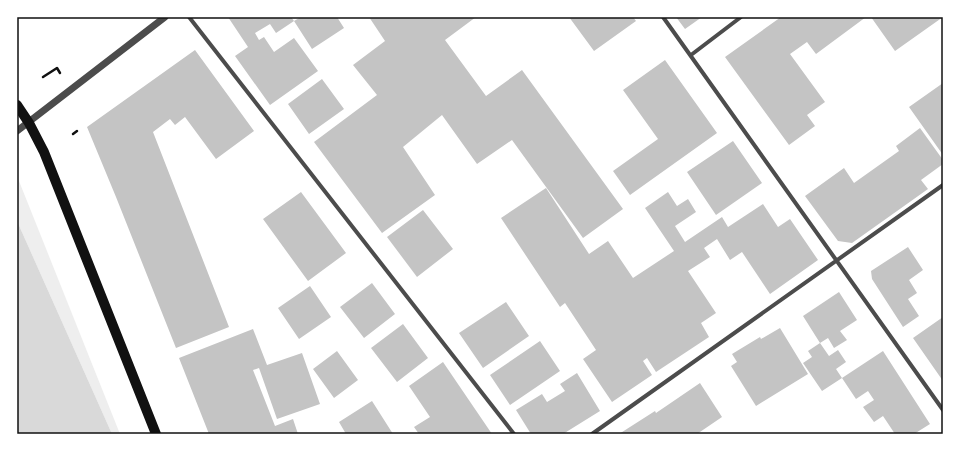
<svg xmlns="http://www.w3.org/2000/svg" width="960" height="451" viewBox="0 0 960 451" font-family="Lora,serif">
  <rect width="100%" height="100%" fill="#fff"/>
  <path fill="#eee" d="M17,176L120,434H112L17,221Z"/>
  <path fill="#d9d9d9" d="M17,221L112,434H17Z"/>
  <path fill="#c4c4c4" d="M228,17H291L294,21L276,33L270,24L255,33L259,40L264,37L274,52L294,38L318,71L270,105L235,56L248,47Z
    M301,17H337L344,28L312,49L294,21Z
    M369,17H476L445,40L486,96L522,70L623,209L583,238L512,140L477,164L442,115L403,147L435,195L382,233L314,142L377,95L353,65L385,41Z
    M569,17H633L636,21L594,51Z
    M676,17H702L685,29Z
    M781,17H866L816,54L807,42L790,54L825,102L807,115L815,126L789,145L725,57Z
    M871,17H943L895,51Z
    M195,50L254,131L216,159L185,117L175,125L170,119L153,132L229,327L176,348L116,197L87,127Z
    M665,60L717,133L630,195L613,171L658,139L623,90Z
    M322,79L344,109L309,134L288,104Z
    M943,83V155L909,107Z
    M920,128L943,160V164L921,180L928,189L852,243L838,241L805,196L844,168L854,183L899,151L896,146Z
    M733,141L762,183L716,215L687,172Z
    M546,188L589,254L608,241L633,278L674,251L645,208L668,192L677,206L688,199L696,212L675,226L685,242L722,217L728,227L763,204L778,227L790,219L818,260L770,294L742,252L730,260L717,239L704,248L710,257L688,271L716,313L701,323L709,337L656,372L647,358L643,361L652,375L612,402L583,359L596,350L565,303L560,307L501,218Z
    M301,192L346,253L308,281L263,219Z
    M423,210L453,249L417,277L387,237Z
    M908,247L923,270L909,280L917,293L908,299L919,316L903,327L872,279L871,271Z
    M372,283L395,314L364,338L340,307Z
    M310,286L331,317L299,339L278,308Z
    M839,292L857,320L840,331L847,340L834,348L828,338L820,343L829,356L838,350L846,362L836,369L842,378L822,391L803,363L812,357L808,351L820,343L803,316Z
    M506,302L529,336L483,368L459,333Z
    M943,317V381L913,338Z
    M403,324L428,358L397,382L371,348Z
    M780,328L808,374L756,406L731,366L737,362L732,354L760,337L761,339Z
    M253,329L267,365L302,353L320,404L277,419L259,368L253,370L275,426L293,419L298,434H209L179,358Z
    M540,341L560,371L510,405L490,375Z
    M337,351L358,380L334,398L313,369Z
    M883,351L930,424L914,434H895L883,416L874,422L863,407L874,400L868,391L856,399L842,378Z
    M443,362L492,434H419L414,427L430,417L409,386Z
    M577,373L600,411L563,434H531L516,410L542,394L547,402L565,391L560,384Z
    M700,383L722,417L697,434H619L655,411L656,413Z
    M372,401L393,434H346L339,422Z"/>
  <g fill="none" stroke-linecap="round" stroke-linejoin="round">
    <path stroke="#111" stroke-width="2.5" d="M43,77L57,68L60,73
      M73,134L77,131"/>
    <path stroke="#4c4c4c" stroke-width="4" d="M189,17L514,434
      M663,17L943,410
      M691,55L741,17
      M592,434L943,185"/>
    <path stroke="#4c4c4c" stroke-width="7" d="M17,131L165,17"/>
    <path stroke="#111" stroke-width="10" d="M17,105L29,123L44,152L156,434"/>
  </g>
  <rect width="960" height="451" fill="none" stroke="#ffffff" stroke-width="36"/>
  <rect x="18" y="18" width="924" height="415" fill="none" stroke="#111" stroke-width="1.5"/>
</svg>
